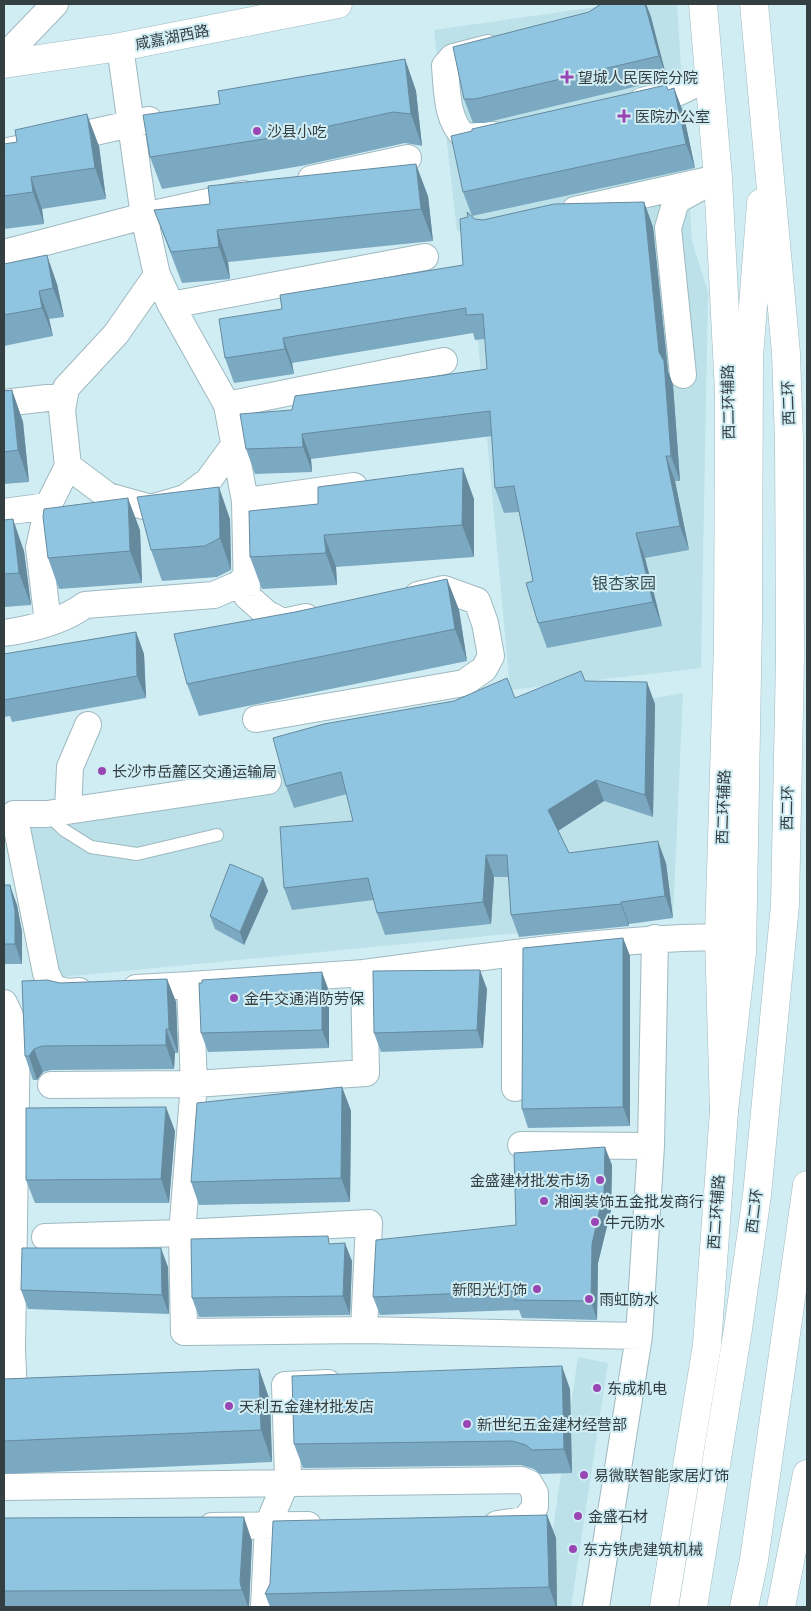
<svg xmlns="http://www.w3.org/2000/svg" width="811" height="1611" viewBox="0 0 811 1611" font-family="'PT Sans Narrow','Noto Sans SC',sans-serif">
  <rect width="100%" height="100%" fill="#d1edf4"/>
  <path fill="#bce1e9" d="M616,4H677L692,241L708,292L701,668L510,690L469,243L677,241L457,231L434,30Z
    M683,693L673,918L52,978L14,814Z
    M578,1357L608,1363L571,1607H551L542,1605Z"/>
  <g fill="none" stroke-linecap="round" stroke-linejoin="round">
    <g stroke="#9eb9bf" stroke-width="14">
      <path id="service" d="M47,814L64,830L91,847L137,854L217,835"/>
    </g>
    <g stroke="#9eb9bf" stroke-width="28">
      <path id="minor" d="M120,47L144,216L157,275L171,305L227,405L245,501L247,596L266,613L283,622L306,617
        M488,48L453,57L445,66C447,89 446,121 465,137L494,135
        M4,57L55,4
        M642,101L679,92L709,78
        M4,152L149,120
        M311,179L408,158
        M575,210L718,178
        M4,253L144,216L244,194
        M157,275L116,334L66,388L62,410L68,466L108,496L151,508L185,498L208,481L235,444
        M171,305L425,257
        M683,375L668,228L676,201L703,186
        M4,403L64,396
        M227,405L444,361
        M245,501L354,486
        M4,512L48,506
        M48,623L39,548L48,506L68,466
        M4,633C32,629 62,622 85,605L214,595L239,584L246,576
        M256,719L464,683L484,669L491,656L485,623L477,601L444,589L418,595
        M68,810L70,767L88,725
        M515,953V1088
        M364,973L366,1073L194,1084L190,985Z
        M364,973C482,957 600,939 719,937
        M136,988L190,985
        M79,991L68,992L53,988L46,973L14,814H47L268,781
        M4,1003L17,1031L12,1349
        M521,1145L651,1146
        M45,1237L182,1233L194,1084L51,1085
        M364,1330L369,1223L182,1233L184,1332L364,1330L639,1336
        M4,1349H12L14,1395
        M4,1487L521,1480L529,1483L535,1493V1507L525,1520L497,1524
        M212,1526L308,1525
        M264,1607L268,1525L288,1477L285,1385L328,1383
        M596,1607L639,1336L651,1146L655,938"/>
    </g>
    <g stroke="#9eb9bf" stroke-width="29">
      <path id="tertiary" d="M664,1607L707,1345L724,1111L719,937L728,644L729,392L718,178L703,4
        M781,1607L807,1474"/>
    </g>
    <g stroke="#9eb9bf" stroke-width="29">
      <path id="secondary" d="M4,64L120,47L338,4"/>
    </g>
    <g stroke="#9eb9bf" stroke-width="29">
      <path id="trunk" d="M724,1111L742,953L748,619L749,357L761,203
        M693,1607L738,1329L757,1195L785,905L790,658L789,441L786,353L754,4
        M744,1607L754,1560L807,1185"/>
    </g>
    <use href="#service" stroke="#fff" stroke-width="12"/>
    <use href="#minor" stroke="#fff" stroke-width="26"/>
    <use href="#tertiary" stroke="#fff" stroke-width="28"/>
    <use href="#secondary" stroke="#fff" stroke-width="28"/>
    <use href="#trunk" stroke="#fff" stroke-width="28"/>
  </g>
  <path fill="#7ca9c2" d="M601,4H646L651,17L667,79L484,123H473L464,99Z
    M405,59L416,91L422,146L405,143L301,166L162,189L150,157L220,104Z
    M674,88L683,112L695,168L472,216L463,192L668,90Z
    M4,144L99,146L106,199L42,209L44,224L4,229Z
    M428,196L433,241L228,262L230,279L182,283L154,210Z
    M644,202L653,227L668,371L673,385L680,481H675L689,550L645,558L662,626L547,648L538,623L533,581L519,512L504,513L495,488L492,436L311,459L312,472L255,474L246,449L292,410L487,369L485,339L475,340L473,333L292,363L294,374L234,383L225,358L282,309L463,265L475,219L483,220Z
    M4,264L57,284L64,317L49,319L53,336L4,346Z
    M12,390L23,422L29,482L4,484V391Z
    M474,499V557L336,567L337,585L262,589L250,557L318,504Z
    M230,519L231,570L217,577L162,581L151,550Z
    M4,520L24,551L31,605L4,607Z
    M140,530L142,583L59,589L48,558Z
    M447,579L459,610L467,661L199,716L187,684Z
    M136,632L144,654L146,698L12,722L10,716L4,717V654Z
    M585,681L655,704L653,817L604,801L558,831L569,853L666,863L673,918L629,924V926L519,937L511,915L509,877H494L491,924L385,935L377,913L374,900L292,910L284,888L353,821L347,794L294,808L286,786L515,698Z
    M263,878L268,891L244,945L215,929L210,916Z
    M4,885L17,905L22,932V964H4Z
    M623,938L630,956V1126L528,1128L522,1109Z
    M167,979L176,1002L178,1053H175L174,1069L51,1070L43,1072L37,1080H33L25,1056L60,983Z
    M487,989L483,1048L381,1052L374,1033Z
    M329,991V1048L208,1052L201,1033Z
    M342,1087L351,1111L350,1202L199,1205L191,1182Z
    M175,1131L169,1203H35L26,1180Z
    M612,1165L611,1210L598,1263L597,1320L522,1318L519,1310L380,1315L373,1297L516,1225Z
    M331,1244L352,1261L350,1315L199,1317L192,1298Z
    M168,1267L169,1314L28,1309L21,1290Z
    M259,1369L270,1401L272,1462L4,1474V1379Z
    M570,1389L572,1473L540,1474L534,1469L521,1465L303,1468L294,1444Z
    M547,1515L556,1538L557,1607H270L265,1594L270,1584Z
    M4,1518L252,1541L249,1607H4Z"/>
  <path fill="#658a9e" d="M645,4H646L651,17L667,79L659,56Z
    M405,59L416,91L422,146L411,114Z
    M674,88L683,112L695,168L686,144Z
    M87,114L99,146L106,199L95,168Z
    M416,164L428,196L433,241L421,209Z
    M31,177L42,209L44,224L33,192Z
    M644,202L653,227L668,371L673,385L680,481L671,456L659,352Z
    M217,230L228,262L230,279L219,247Z
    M47,255L57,284L64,317L53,288Z
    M39,291L49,319L53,336L42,308Z
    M283,338L292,363L294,374L285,349Z
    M12,390L23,422L29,482L18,450Z
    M302,434L311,459L312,472L303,447Z
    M666,456L675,481L689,550L680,526Z
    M463,468L474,499V557L462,525Z
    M219,487L230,519L231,570L220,538Z
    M128,498L140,530L142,583L130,551Z
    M13,519L24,551L31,605L19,573Z
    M636,533L645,558L662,626L653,602Z
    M324,535L336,567L337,585L326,553Z
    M447,579L459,610L467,661L455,629Z
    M136,632L144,654L146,698L137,676Z
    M647,682L655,704L653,817L645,795Z
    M596,780L604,801L556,832L548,810Z
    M658,841L666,863L673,918L665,896Z
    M486,855L494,877L491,924L483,902Z
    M263,878L268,891L244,945L240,932Z
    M10,885L17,905L22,932V964L15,944Z
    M621,902L629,924V926L621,904Z
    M623,938L630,956V1126L623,1107Z
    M480,970L487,989L483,1048L477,1030Z
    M322,972L329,991V1048L322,1030Z
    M167,979L176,1002L178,1053L169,1029Z
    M166,1029L175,1053L174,1069L166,1045Z
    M34,1049L43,1072L37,1080L29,1056Z
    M342,1087L351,1111L350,1202L341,1178Z
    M166,1107L175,1131L169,1203L161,1179Z
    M605,1147L612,1165L611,1210L598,1263L597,1320L591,1301L592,1244Z
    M345,1243L352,1261L350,1315L343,1296Z
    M161,1248L168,1267L169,1314L162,1295Z
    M562,1366L570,1389L572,1473L564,1449Z
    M259,1369L270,1401L272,1462L261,1430Z
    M547,1515L556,1538L557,1607H556L549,1587Z
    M244,1517L252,1541L249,1607H248L242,1590L240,1582Z"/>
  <path fill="#90c5e2" stroke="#658a9e" d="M601,4H645L659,56L475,99H464L453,47L589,12Z
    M405,59L411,114L393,112L289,135L150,157L143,115L220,104L218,91Z
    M666,85L668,90L674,88L686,144L463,192L451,136L472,131V129Z
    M87,114L95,168L31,177L33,192L4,196V144L17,142L15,130Z
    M416,164L421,209L217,230L219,247L171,252L154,210L210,204L208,186Z
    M644,202L659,352L664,361L671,456H666L680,526L636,533L653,602L538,623L526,583L533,581L514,486L495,488L490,411L302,434L303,447L246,449L240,414L292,410L295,396L487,369L483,314L466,315V308L283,338L285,349L225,358L219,319L282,309L280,295L463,265L460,219L468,217L467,212L475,219L483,220L554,204Z
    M47,255L53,288L39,291L42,308L4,315V264Z
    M12,390L18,450L4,452V391Z
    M463,468L462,525L324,535L326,553L250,557L249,511L318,504V487Z
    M219,487L220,538L205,546L151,550L137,497Z
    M128,498L130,551L48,558L43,517L44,509Z
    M13,519L19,573L4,574V520Z
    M447,579L455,629L187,684L174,634L295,612Z
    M136,632L137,676L4,700V654Z
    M581,671L585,681L647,682L645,795L596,780L548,810L569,853L658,841L665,896L621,902V904L511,915L507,855H486L483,902L377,913L368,878L284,888L280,827L353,821L341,772L286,786L273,738L324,724L454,701L507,678L515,698Z
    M230,864L263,878L240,932L210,916Z
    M4,885H10L15,911V944H4Z
    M623,938V1107L522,1109L523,948Z
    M480,970L477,1030L374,1033L373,971Z
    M322,972V1030L201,1033L199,983H202V980Z
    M167,979L169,1029H166V1045L42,1046L34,1049L29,1056H25L22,981L47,980L60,983Z
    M342,1087L341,1178L191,1182L197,1103Z
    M166,1107L161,1179L26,1180V1108Z
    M605,1147L604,1191L592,1244L591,1301L515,1300V1291L373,1297L376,1240L516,1225L514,1153Z
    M328,1236L329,1244L345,1243L343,1296L192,1298L191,1239Z
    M22,1248H161L162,1295L21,1290Z
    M562,1366L564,1449L532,1450L526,1445L512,1441L294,1444L292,1376Z
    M259,1369L261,1430L4,1441V1379Z
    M547,1515L549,1587L265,1594L270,1584L273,1521Z
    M244,1517L240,1582L242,1590L4,1591V1518Z"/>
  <g fill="#9946b4" stroke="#d1edf4" stroke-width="2">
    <path d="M564.5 69.5h5v5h5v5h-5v5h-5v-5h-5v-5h5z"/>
    <path d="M621.5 108.5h5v5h5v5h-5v5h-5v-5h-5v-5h5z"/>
    <circle cx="257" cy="131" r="5"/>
    <circle cx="102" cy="771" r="5"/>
    <circle cx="234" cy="998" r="5"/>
    <circle cx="600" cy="1180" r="5"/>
    <circle cx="544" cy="1201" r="5"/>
    <circle cx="595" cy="1222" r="5"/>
    <circle cx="537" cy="1289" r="5"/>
    <circle cx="589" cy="1299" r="5"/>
    <circle cx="597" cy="1388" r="5"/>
    <circle cx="229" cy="1406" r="5"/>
    <circle cx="467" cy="1424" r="5"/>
    <circle cx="584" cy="1475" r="5"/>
    <circle cx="578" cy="1516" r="5"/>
    <circle cx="573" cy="1549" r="5"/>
  </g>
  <g text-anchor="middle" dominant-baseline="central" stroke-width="4" stroke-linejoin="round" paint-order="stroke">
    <g font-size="15" fill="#343f42" stroke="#d1edf4">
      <text transform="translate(172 37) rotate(-11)">咸嘉湖西路</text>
      <text transform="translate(728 402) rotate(-91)">西二环辅路</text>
      <text transform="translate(788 403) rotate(-92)">西二环</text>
      <text transform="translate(723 807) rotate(-88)">西二环辅路</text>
      <text transform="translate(787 808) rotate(-89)">西二环</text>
      <text transform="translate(754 1211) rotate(-83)">西二环</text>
      <text transform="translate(716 1212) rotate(-86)">西二环辅路</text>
    </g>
    <g font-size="15" fill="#343f42" stroke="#d1edf4" text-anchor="start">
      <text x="578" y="77">望城人民医院分院</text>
      <text x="635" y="116">医院办公室</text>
      <text x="267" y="131">沙县小吃</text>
      <text x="112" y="771">长沙市岳麓区交通运输局</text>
      <text x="244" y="998">金牛交通消防劳保</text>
      <text x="590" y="1180" text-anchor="end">金盛建材批发市场</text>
      <text x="554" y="1201">湘闽装饰五金批发商行</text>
      <text x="605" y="1222">牛元防水</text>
      <text x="527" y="1289" text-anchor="end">新阳光灯饰</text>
      <text x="599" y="1299">雨虹防水</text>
      <text x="607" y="1388">东成机电</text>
      <text x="239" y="1406">天利五金建材批发店</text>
      <text x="477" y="1424">新世纪五金建材经营部</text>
      <text x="594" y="1475">易微联智能家居灯饰</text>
      <text x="588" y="1516">金盛石材</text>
      <text x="583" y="1549">东方铁虎建筑机械</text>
    </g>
    <g font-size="16" fill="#334b51" stroke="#d1edf4">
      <text x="624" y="583">银杏家园</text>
    </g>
  </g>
  <rect width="811" height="1611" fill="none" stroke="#343f42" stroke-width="10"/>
</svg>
